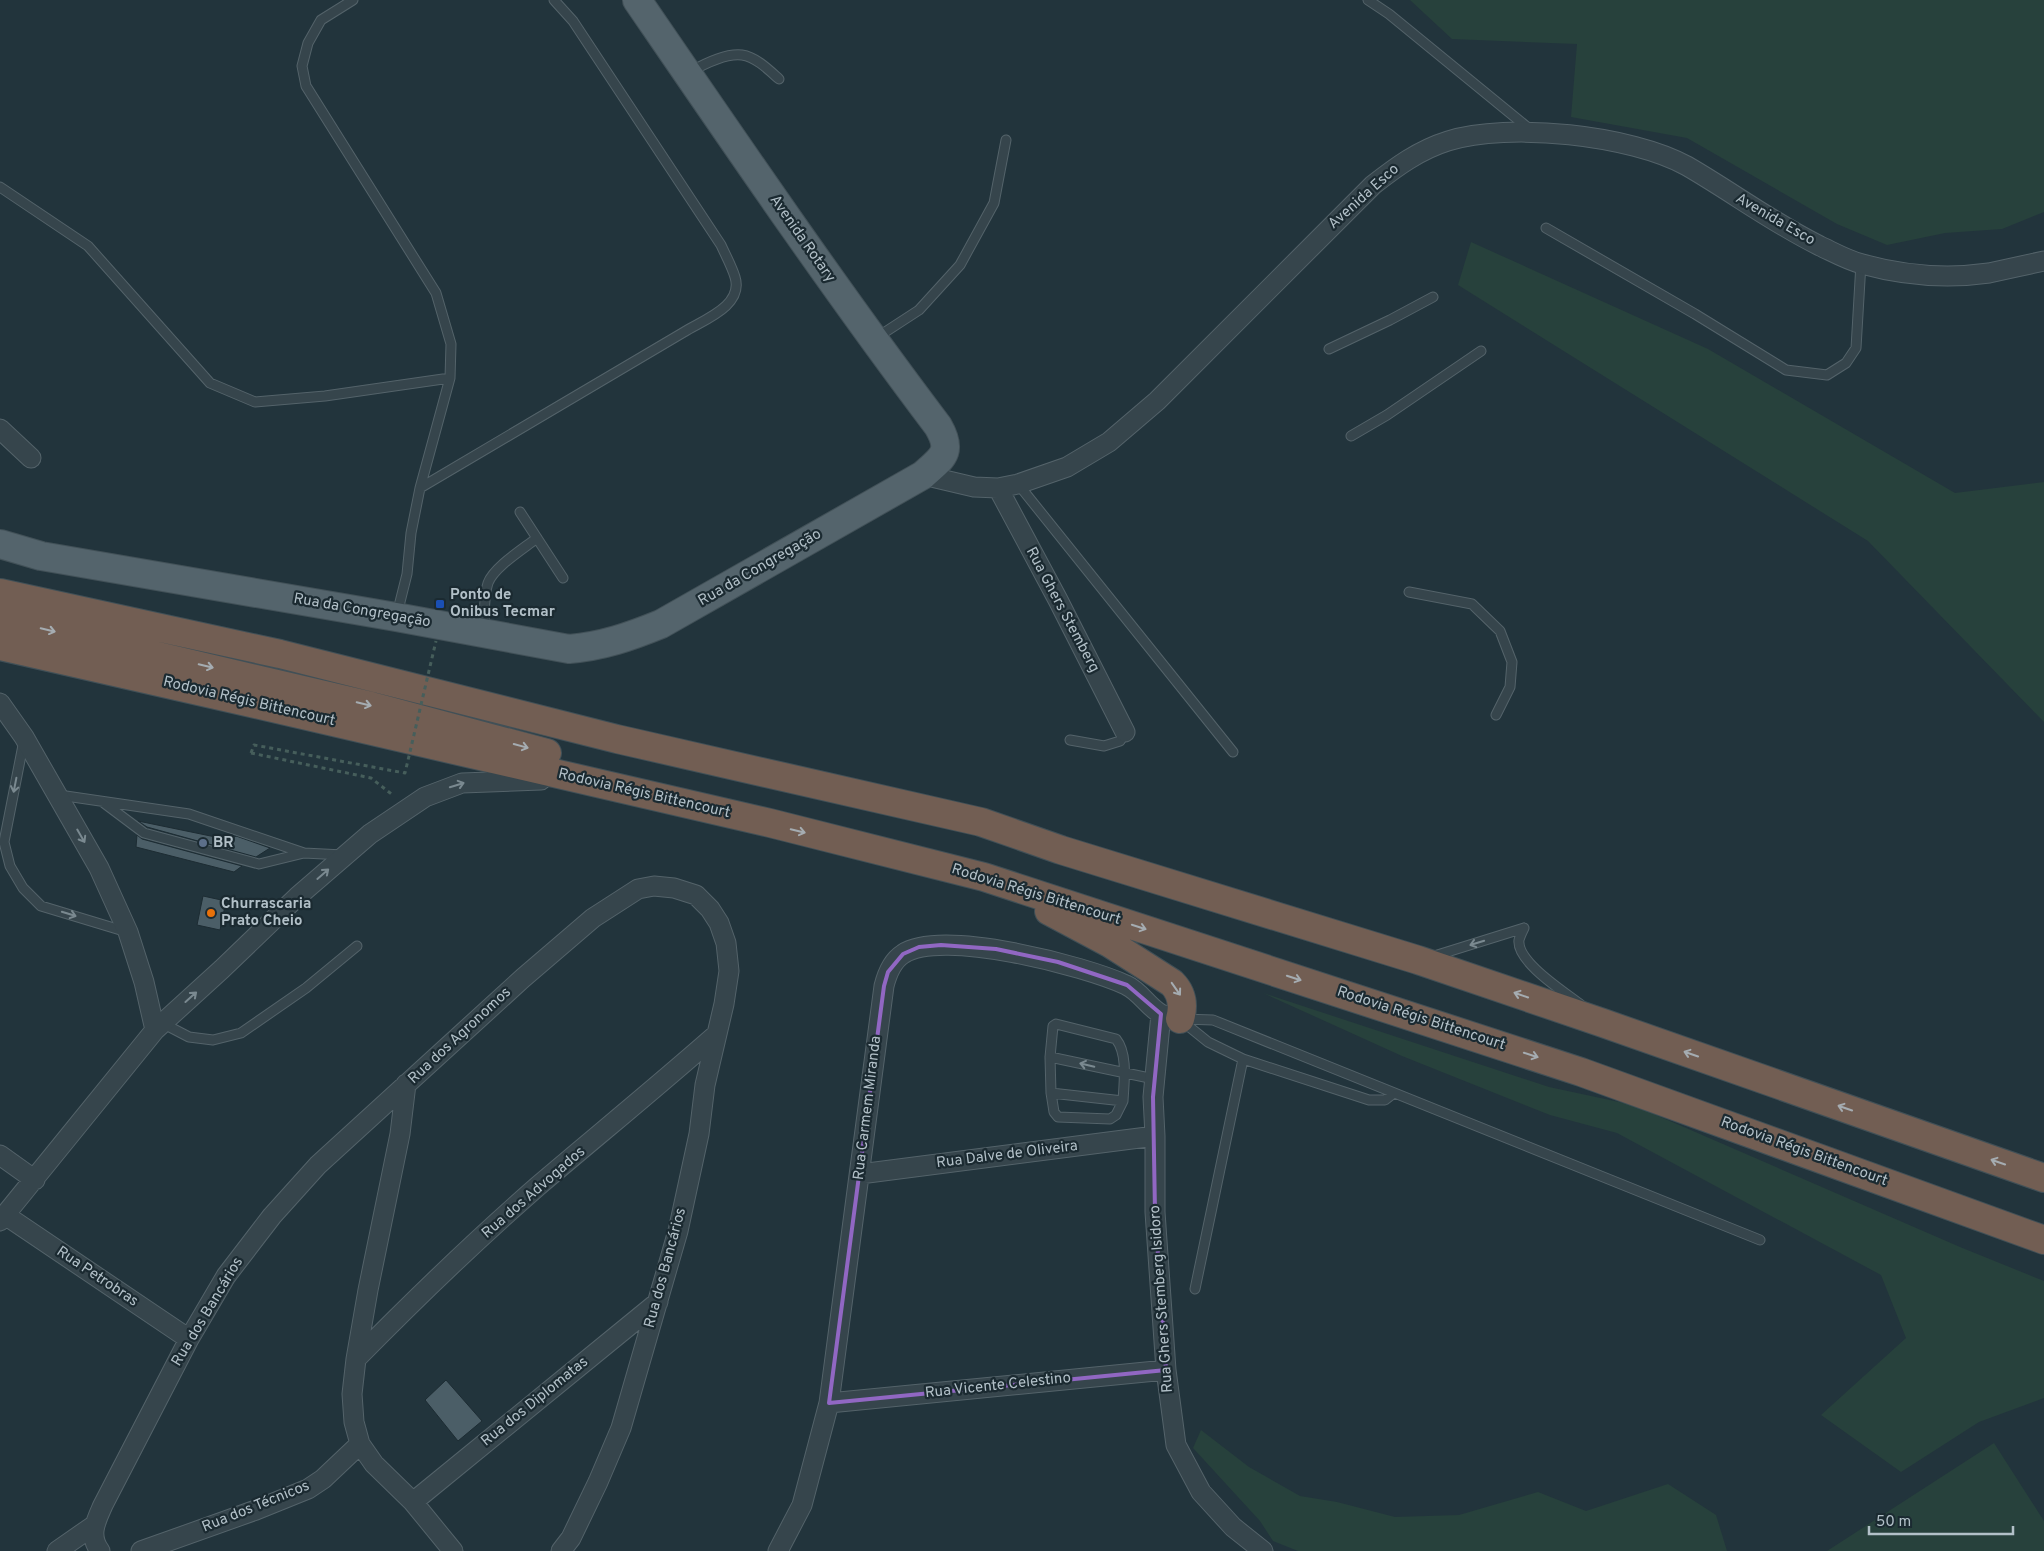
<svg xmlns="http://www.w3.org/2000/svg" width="2044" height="1551" viewBox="0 0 2044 1551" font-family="Overpass,sans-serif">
  <rect width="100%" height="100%" fill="#22343c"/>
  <path fill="#27413c" d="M1410,0H2044V212L2002,229L1945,233L1887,245L1837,224L1687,138L1571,117L1577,44L1452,39Z
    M1471,242L1708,349L1955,493L2044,482V722L1868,541L1458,285Z
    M1263,993L1549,1087L1633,1105L1960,1247L2044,1281V1398L1979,1422L1901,1472L1821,1415L1906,1338L1881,1275L1617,1133L1550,1115L1402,1056Z
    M1201,1430L1249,1467L1300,1496L1337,1502L1395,1517L1459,1515L1538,1492L1586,1511L1668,1484L1716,1515L1727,1551H1298L1273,1541L1260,1521L1193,1448Z
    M1994,1443L2044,1521V1551H1827Z"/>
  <path fill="#4b5e67" stroke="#1d2c33" d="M138,821L230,840L236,836L270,848L256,857L147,827Z
    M137,835L142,839L242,866L234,872L136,847Z
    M203,896L226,901L220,930L197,925Z
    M446,1380L482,1421L458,1441L425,1400Z"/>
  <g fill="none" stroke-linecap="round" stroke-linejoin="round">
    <g stroke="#54636a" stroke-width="11">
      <path id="service" d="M353,0L321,20L308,43L302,66L306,86L436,293L451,344L450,378L420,488L411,533L407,574L397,614
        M1368,0L1389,14L1532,131
        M690,72C704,64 726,53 742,55C756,57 769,70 779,79
        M0,187L88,246L210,383L255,402L325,396L450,378
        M1546,228L1695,314L1786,370L1827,375L1846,363L1856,348L1861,263
        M876,338L919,310L960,265L994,203L1006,140
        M1329,349L1390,320L1433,297
        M1351,436L1387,415L1481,351
        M1018,484L1233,752
        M420,488L684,332C703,320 744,306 735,277C732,267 726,256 721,245L573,21L554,0
        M520,512L563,578
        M1409,592L1472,604L1500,631L1512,662L1510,687L1496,715
        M484,630C485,615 483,597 488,583C494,567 523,549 537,538
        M24,740L4,842L10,866L23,888L41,906L127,932
        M1070,740L1104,746L1120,741L1125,732
        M59,795L189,814L304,853L343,855
        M104,803L144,833L259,864L304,853
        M1524,928C1522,932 1520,936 1519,940C1516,962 1566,993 1581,1005
        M1431,957L1524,928
        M1183,1019L1213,1020L1760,1240
        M1182,1021L1208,1042L1243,1059L1369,1100H1385L1394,1093
        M162,1023L189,1037L213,1040L241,1033L306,988L357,946
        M1056,1024L1116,1039C1128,1054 1124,1082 1123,1101L1051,1093L1050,1057L1053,1026Z
        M1050,1057L1154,1079
        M1051,1093L1054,1112L1058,1117L1110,1119L1116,1115L1123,1101
        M1195,1289L1243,1059"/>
    </g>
    <g stroke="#54636a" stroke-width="21">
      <path id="minor" d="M0,429L31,458
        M923,475L974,487L998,488L1018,484L1067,467L1109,442L1157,401L1373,185C1396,167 1419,150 1448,141C1509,122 1631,135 1687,166C1732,192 1773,223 1820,246C1833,252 1847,260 1862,264C1902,275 1947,279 1989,273C2007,269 2026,265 2044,261
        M998,488L1058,600L1125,732
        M0,703L24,737L99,868L128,932L144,982L155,1030
        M1161,1014L1153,1097L1155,1136V1212L1166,1370L1176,1445L1201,1492L1233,1527L1263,1551
        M406,1084L400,1134L368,1290L356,1359L352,1394L354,1422L360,1444L374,1464L413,1502L453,1551
        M0,1155L35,1180
        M860,1174L1155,1136
        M5,1215L189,1339
        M0,1221L155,1030L222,969L297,897L370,834L425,797L462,783L541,780
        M356,1359C415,1299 475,1241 538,1186C598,1135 658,1086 717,1034
        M829,1403L1166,1370
        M413,1502L658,1302
        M57,1551L93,1526
        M100,1551C88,1535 96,1521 103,1505L189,1339L226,1276L272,1216L318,1165L523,978L593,918L638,889L654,886L674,888L696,895L710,909L719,923L726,943L729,971L724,1004L705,1085L699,1134L678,1231L621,1428L598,1482L571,1538L561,1551
        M141,1551L256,1510L308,1489L323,1479L360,1444
        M778,1551L802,1505L829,1403L884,986C887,974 892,961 903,954C941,928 1085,966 1126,985C1140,991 1148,1007 1161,1014C1166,1016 1174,1017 1180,1019"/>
    </g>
    <g stroke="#425158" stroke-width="30">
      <path id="primary" d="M0,544L41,556L396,617L569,649C603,646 629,637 661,624L923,475C943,457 953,452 938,426C833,287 735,143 637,0"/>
    </g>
    <g stroke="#415057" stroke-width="30">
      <path id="motorway" d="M0,593L280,654L617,739L981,822L1061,850L1418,960L1603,1023L2044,1178
        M0,619L371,706L547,753
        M0,646L212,694L770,823L984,877L1581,1072L2044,1240
        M1049,911L1111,944L1172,983C1182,993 1184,1005 1180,1019"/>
    </g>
    <path stroke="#465e5b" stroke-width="3" stroke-dasharray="4 4" stroke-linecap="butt" d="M251,753L371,778L394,796"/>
    <use href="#service" stroke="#36454c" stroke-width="9"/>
    <use href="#minor" stroke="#36454c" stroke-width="19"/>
    <use href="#primary" stroke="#54646c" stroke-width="28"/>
    <use href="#motorway" stroke="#725e53" stroke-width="28"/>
    <path stroke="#465e5b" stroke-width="3" stroke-dasharray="4 4" stroke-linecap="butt" d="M251,753L254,745L405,773L436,641"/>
  </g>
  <defs><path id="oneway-shaft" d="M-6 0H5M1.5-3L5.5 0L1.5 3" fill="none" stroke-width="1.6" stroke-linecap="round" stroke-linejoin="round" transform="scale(1.25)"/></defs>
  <g stroke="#a5acb1">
    <use href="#oneway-shaft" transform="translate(48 630) rotate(13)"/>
    <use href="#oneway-shaft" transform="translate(206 666) rotate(13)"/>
    <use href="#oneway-shaft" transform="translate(364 704) rotate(13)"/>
    <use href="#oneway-shaft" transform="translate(521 746) rotate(15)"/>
    <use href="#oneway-shaft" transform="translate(798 831) rotate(14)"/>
    <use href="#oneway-shaft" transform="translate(1139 927) rotate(18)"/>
    <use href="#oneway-shaft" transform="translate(1294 978) rotate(18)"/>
    <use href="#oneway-shaft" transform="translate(1176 989) rotate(55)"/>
    <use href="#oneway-shaft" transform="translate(1521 995) rotate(-161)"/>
    <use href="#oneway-shaft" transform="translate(1691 1054) rotate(-161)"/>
    <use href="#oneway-shaft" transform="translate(1531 1055) rotate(18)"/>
    <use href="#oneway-shaft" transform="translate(1845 1108) rotate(-161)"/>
    <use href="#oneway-shaft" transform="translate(1998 1162) rotate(-161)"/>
  </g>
  <g stroke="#7a8990">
    <use href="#oneway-shaft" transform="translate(15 785) rotate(101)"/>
    <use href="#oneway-shaft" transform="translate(457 785) rotate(-17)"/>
    <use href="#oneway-shaft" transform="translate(81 836) rotate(60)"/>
    <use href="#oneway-shaft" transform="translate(323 874) rotate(-41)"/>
    <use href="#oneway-shaft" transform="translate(69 914) rotate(17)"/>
    <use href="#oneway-shaft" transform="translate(1477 943) rotate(163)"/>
    <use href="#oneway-shaft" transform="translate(191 997) rotate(-42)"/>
    <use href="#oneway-shaft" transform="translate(1087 1065) rotate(-167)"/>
  </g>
  <path fill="none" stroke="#9167c3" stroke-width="4" stroke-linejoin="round" d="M941,945L996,949L1058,962L1127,985L1161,1014L1153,1097L1155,1212L1166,1370L829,1403L884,986L888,972L903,954L919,947Z"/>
  <rect fill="#1a4fb4" stroke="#1b2a31" stroke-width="2" x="435" y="599" width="10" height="10" rx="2.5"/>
  <circle fill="#5c6f8a" stroke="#1b2a31" stroke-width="2" cx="203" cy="843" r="5"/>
  <circle fill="#e8710a" stroke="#1b2a31" stroke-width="2" cx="211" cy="913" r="5"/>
  <g text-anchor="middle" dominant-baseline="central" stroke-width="4.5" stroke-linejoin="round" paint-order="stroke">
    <g font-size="15" fill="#b2c0c8" stroke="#1b2a31">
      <text transform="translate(1364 197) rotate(-42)">Avenida Esco</text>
      <text transform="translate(1775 220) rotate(30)">Avenida Esco</text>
      <text transform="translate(802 239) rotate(55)">Avenida Rotary</text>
      <text transform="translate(760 568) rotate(-30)">Rua da Congregação</text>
      <text transform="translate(1062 610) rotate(62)">Rua Ghers Stemberg</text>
      <text transform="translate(362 611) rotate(10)">Rua da Congregação</text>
      <text transform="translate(249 702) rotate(13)">Rodovia Régis Bittencourt</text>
      <text transform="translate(644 794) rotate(13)">Rodovia Régis Bittencourt</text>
      <text transform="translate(1036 895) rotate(17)">Rodovia Régis Bittencourt</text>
      <text transform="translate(1421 1019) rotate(18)">Rodovia Régis Bittencourt</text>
      <text transform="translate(460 1036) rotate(-43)">Rua dos Agronomos</text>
      <text transform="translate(868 1108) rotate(-83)">Rua Carmem Miranda</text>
      <text transform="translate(1804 1152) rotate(20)">Rodovia Régis Bittencourt</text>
      <text transform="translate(1007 1155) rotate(-7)">Rua Dalve de Oliveira</text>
      <text transform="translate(534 1193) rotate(-41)">Rua dos Advogados</text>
      <text transform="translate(666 1268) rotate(-75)">Rua dos Bancários</text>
      <text transform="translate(97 1277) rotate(34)">Rua Petrobras</text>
      <text transform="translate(1162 1299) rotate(-94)">Rua Ghers Stemberg Isidoro</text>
      <text transform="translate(208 1312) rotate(-59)">Rua dos Bancários</text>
      <text transform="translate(998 1386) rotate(-6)">Rua Vicente Celestino</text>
      <text transform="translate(535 1402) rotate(-39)">Rua dos Diplomatas</text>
      <text transform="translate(256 1507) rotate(-22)">Rua dos Técnicos</text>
    </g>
    <g font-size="15" font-weight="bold" fill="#b2c0c8" stroke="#1b2a31" text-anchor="start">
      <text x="450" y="595">Ponto de<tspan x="450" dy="17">Onibus Tecmar</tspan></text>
      <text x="213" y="843">BR</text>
      <text x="221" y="904">Churrascaria<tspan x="221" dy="17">Prato Cheio</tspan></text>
    </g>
  </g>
  <path d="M1869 1526v8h144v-8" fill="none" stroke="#b2c0c8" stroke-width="2.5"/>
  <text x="1876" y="1526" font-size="15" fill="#b2c0c8" stroke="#1b2a31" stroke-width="4" paint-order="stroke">50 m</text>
</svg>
